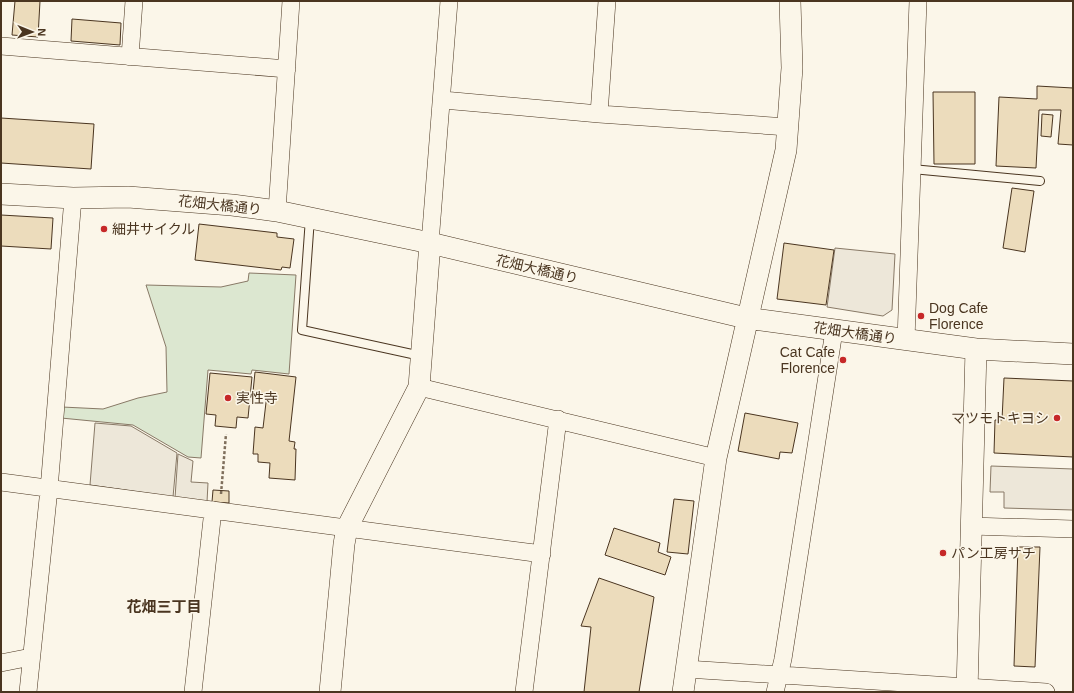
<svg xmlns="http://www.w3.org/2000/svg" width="1074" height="693" viewBox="0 0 1074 693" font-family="Helvetica,'Noto Sans JP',sans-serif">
  <rect width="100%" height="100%" fill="#fbf6e9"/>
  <path fill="#dce7d0" stroke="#887966" d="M249,273L296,275L289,374L252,370L251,374L208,370L201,458L188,457L133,425L61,418L62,407L103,409L138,398L167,392L166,347L146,285L221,287L248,281Z"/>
  <path fill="#ede7d9" stroke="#887966" d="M835,248L895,254L892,310L883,316L827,307Z
    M95,423L131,426L177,453L173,497L90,485Z
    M178,454L193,461L191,482L208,483L207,502L175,498Z
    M991,466L1073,469V510L1004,508V492H990Z"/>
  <path fill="#ecdcbc" stroke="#4a3520" d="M15,1H40L38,37L12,35Z
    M72,19L121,23L120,45L71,41Z
    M1037,86L1073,88V145L1058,144L1061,110H1039L1036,168L996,166L999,97L1037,99Z
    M933,92H975V164H934Z
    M1042,114L1053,115L1051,137L1041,136Z
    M1,118L94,124L91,169L1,163Z
    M1012,188L1034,191L1025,252L1003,248Z
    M1,215L53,218L51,249L1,246Z
    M199,224L277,233V237L294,239L290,268L282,267L281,270L195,260Z
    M784,243L834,250L826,305L777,299Z
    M255,372L296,377L289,441L295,442L294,449H296L295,480L269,478L270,463L258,462V454H253L255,427L263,428L267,394L253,392Z
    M210,373L252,377L248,418L237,417L236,428L215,426L216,415L206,414Z
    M1004,378L1073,381V457L994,453L995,420H1002Z
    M745,413L798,423L792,453L780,452L779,459L738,451Z
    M213,490L229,491V503L212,502Z
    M674,499L694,501L688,554L667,552Z
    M614,528L660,543L658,552L671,557L665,575L605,555Z
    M1018,547H1040L1035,667L1014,666Z
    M599,578L654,597L639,692H584L591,627L581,626Z"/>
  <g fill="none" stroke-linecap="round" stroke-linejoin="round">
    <g stroke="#4a3520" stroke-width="10">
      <path id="service" d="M912,169L1040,181
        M310,218L302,330L421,356"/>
    </g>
    <g stroke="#4a3520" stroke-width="18">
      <path id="minor" d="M1,46L287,69
        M130,57L134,1
        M443,100L599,114L788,127
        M599,114L607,1
        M277,211L291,1
        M430,243L449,1
        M906,340L918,1
        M419,387L716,458
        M1,482L542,554
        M971,526L1073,529
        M1,663L31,657
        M686,669L1046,692
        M28,692L49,489L73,198
        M193,692L213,510
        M524,692L558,419
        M775,692L783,659L834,331"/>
    </g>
    <g stroke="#4a3520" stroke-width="22">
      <path id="tertiary" d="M1,194L73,198L128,197L232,205L277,211L430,243L746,318L976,349L1073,354
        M330,692L344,544L347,528L419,387L430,243
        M683,692L716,458L786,150L792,68L790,1
        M967,692L976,349"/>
    </g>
    <path stroke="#7f6f5c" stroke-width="2.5" stroke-dasharray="3 2" stroke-linecap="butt" d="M221,494L226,434"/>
    <use href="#service" stroke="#fbf6e9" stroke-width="8"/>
    <use href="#minor" stroke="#fbf6e9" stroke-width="17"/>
    <use href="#tertiary" stroke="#fbf6e9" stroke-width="21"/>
  </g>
  <g fill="#c62828" stroke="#fbf6e9" stroke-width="1.5">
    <circle cx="104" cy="229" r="4"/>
    <circle cx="921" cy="316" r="4"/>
    <circle cx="843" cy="360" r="4"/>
    <circle cx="228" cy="398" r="4"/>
    <circle cx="1057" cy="418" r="4"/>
    <circle cx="943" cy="553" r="4"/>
  </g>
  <g text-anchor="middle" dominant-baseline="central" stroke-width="3" stroke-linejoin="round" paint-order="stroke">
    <g font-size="14" fill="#4a3520" stroke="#fbf6e9">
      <text transform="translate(220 205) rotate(6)">花畑大橋通り</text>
      <text transform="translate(537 269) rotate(13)">花畑大橋通り</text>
      <text transform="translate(855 333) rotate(8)">花畑大橋通り</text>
    </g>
    <g font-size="14" fill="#4a3520" stroke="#fbf6e9" text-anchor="start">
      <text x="112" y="229">細井サイクル</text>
      <text x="929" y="308">Dog Cafe<tspan x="929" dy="16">Florence</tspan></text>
      <text x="835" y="352" text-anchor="end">Cat Cafe<tspan x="835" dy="16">Florence</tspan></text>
      <text x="236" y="398">実性寺</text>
      <text x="1049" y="418" text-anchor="end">マツモトキヨシ</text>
      <text x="951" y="553">パン工房サチ</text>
    </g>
    <g font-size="15" font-weight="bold" fill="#4a3520" stroke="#fbf6e9">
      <text x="164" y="606">花畑三丁目</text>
    </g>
  </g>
  <rect width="1074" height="693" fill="none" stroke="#4a3520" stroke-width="4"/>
  <g transform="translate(32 32) rotate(91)" stroke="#fbf6e9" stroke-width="3" paint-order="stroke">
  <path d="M0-3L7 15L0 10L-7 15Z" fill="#4a3520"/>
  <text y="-6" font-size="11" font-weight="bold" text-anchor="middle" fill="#4a3520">N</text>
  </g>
</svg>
